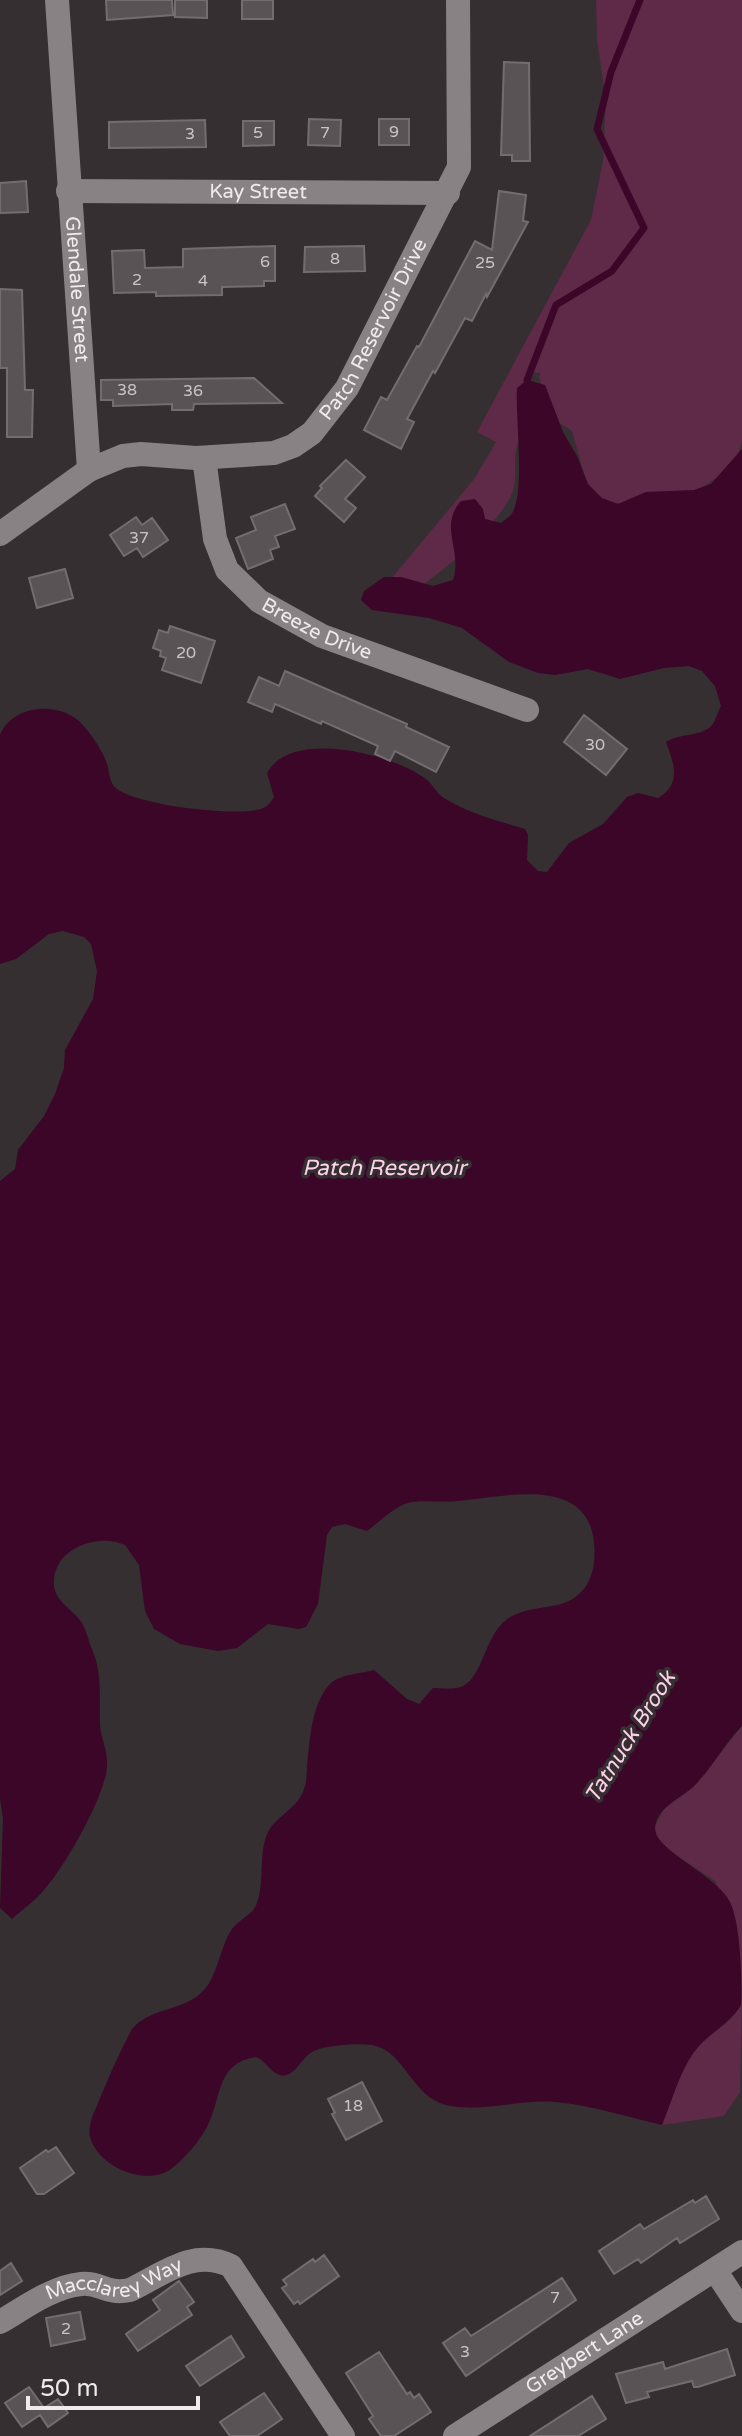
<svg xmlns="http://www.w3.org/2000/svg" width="742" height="2436" viewBox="0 0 742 2436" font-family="'Varela Round',sans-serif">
  <rect width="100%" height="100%" fill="#352f32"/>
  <path fill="#5e2a48" d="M596,0H742V440L737,457L728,470L695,492L628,504L605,502L589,491L572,431L553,419L539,377L541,373L526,372L518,442C512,459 518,476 513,491C503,520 448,568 422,585L391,579L475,478L496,442L477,432L591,220L603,161L606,100L597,40Z
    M742,1726V1988L737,1931L715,1881L670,1851L657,1838L655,1826L664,1809L694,1786Z
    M742,1998L740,2092L724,2116L662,2125C673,2099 681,2065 700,2044C714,2030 739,2019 742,1998Z"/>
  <path fill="#3b0627" d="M527,380L545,385L563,432L577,456L588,484L602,498L618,504L646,492L694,490L711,484L742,449V1726C724,1744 711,1770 692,1788C679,1799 658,1807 655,1827C652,1849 717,1875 730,1902C741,1925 742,1980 741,2005C731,2022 713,2031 700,2045C681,2065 673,2099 662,2125C627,2117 591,2105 555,2102C519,2099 482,2113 446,2105C412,2097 404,2050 372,2045C358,2043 324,2045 312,2052C301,2058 294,2079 280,2075C271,2073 266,2061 256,2057C215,2063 222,2100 207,2127C198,2143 185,2158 171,2169C146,2187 98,2167 90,2137C88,2128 92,2116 96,2108C107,2081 118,2055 132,2029C154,2004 187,2014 208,1985C219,1968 221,1945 232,1929C238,1920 254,1914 257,1903C265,1881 258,1853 268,1832C276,1817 293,1810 301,1796C306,1788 307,1776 307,1766C310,1740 311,1706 329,1685C339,1674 360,1674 374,1670L407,1699L419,1704L433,1688C442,1688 455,1690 463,1686C483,1676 485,1636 506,1620C528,1603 561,1612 579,1594C593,1582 596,1561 594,1543C588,1474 503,1497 457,1501C444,1503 418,1499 408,1503C394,1507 379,1522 367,1531L345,1524L332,1527L327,1535L318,1604L306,1627L298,1629L268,1624L237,1648L218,1651L180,1644L154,1629L145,1611L139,1565L125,1545C99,1533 57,1547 54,1579C52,1599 68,1606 79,1619C85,1626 88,1638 91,1647C103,1672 99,1698 100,1725C101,1739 108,1751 107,1766C105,1797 65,1866 44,1890C35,1901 23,1909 12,1919L0,1908L3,1819L0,1799V1181L15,1169L18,1150L44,1116L55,1094L64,1068L65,1050L93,999L97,971L91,944L84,937L63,931L49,934L16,959L0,964V735C13,703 62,701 83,725C91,734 102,750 106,761C110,770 108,783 117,789C137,805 235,817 261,809C267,807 271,802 274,797L267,773C291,728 395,754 427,780C433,785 437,794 444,798C467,813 499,821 525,829L528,835L527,860L538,871L547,872L569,843L603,824L627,797L638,793L658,798C682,784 674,764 666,742C679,733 702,737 712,725C716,720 718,711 721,706L715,686L702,671L689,666L664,668L620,679L588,669L555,675L538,673L509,662L462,628L429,618L372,610L361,600L364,591L384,577H401L433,586L453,580C463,550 438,527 461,501L475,499L483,509L485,519L501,523C504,520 508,518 511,515C526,496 515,416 517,388Z"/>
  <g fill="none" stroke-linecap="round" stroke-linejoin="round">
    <path stroke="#3b0627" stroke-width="7" d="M529,388L527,380L556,305L612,271L644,228L597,129L611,72L640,0"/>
  </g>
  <path fill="#5a5356" stroke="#736d70" stroke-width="2" d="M106,0H172L173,15L107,20Z
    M175,0H207V18L175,17Z
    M242,0H273V19H242Z
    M504,62L529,63L530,161H512V155H501Z
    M309,119L341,120L340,146L308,145Z
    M379,119H409V145H379Z
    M205,120L206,147L109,148V122Z
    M243,121H274V145L243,146Z
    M26,181L28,212L0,213V183Z
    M499,191L526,195L523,221L528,222L487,297L486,294L472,321L465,318L435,373L433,371L407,419L414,422L401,449L364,430L381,397L387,400L417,346L419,347L475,241L492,250Z
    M275,246V281H264V286L222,287V295L156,296V292L114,293L112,251L144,250L145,268L183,267V249Z
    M364,246L365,271L304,272L305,247Z
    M0,289L22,290L25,390H33L32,437H7V368H0Z
    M254,378L282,403L194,404L193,410H172V404L113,406V400H101V380Z
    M346,460L365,477L345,499L356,508L344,522L315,496L322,488L320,486Z
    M285,504L295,529L275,536L279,547L270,550L273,559L248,569L236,538L256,530L251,517Z
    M136,517L142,525L152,518L168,540L143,557L137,548L124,556L110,535Z
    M65,569L73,598L37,608L29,578Z
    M170,626L215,641L201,683L162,670L166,658L160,656L161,651L153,648L159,630L168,633Z
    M285,671L407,724L406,727L449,747L436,772L395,751L390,761L375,754L378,746L322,721L321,724L275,704L272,712L248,702L259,677L279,686Z
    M584,715L627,749L606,775L564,742Z
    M362,2082L382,2121L346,2140L332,2114L335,2113L328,2099Z
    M56,2147L74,2173L44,2194H37L20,2168L46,2150L48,2152Z
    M706,2196L719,2219L680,2243L677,2238L641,2263L638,2259L614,2274L599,2251L640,2224L644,2229L693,2200L695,2203Z
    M324,2255L339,2276L300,2304L298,2301L294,2304L282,2288L287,2285L283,2280L313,2259L315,2262Z
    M11,2263L22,2281L0,2295V2271Z
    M562,2278L576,2300L466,2376L443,2343L465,2328L471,2336Z
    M179,2281L194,2302L187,2307L192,2315L138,2351L126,2334L160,2310L153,2300Z
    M80,2312L85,2339L51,2346L46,2318Z
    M231,2336L244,2357L200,2386L186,2366Z
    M727,2349L735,2375L698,2387H694L692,2381L647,2392L649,2397L626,2403L616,2374L663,2362L665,2369Z
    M379,2352L407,2394L410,2392L414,2398L419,2394L431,2412L394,2436H381L369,2419L373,2416L346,2373Z
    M29,2387L44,2408L58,2399L68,2413L48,2427L40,2415L22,2427L5,2403Z
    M264,2393L282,2419L257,2436H230L220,2422Z
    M592,2396L606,2419L578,2436H530Z"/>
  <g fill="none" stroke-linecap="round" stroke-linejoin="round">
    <g stroke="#898285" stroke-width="24">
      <path id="s1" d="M57,0L89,470"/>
      <path id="s2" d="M68,191L448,193"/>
      <path id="s3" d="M204,458L215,539L227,570L259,601L322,636L527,710"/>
      <path id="s4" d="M0,534L89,470L123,456L141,454L196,458L274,453L293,446L312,433L347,388L459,167L458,0"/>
      <path d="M715,2270L742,2311"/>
      <path id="s5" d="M0,2322C24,2308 52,2287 81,2284C102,2282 105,2295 130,2290C165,2273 193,2248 231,2266L343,2436"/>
      <path id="s6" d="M455,2436L742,2252"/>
    </g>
  </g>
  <g text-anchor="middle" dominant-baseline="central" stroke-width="7" stroke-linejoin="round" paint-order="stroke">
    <g font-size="16" fill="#cac5c7">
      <text x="394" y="132">9</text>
      <text x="258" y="133">5</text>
      <text x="325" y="133">7</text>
      <text x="190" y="134">3</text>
      <text x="335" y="259">8</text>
      <text x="265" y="262">6</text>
      <text x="485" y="263">25</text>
      <text x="137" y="280">2</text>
      <text x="203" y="281">4</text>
      <text x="127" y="390">38</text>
      <text x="193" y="391">36</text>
      <text x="139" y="538">37</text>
      <text x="186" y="653">20</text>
      <text x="595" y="745">30</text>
      <text x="353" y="2106">18</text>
      <text x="555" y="2298">7</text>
      <text x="66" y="2329">2</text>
      <text x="465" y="2352">3</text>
    </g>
    <g font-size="20" fill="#efebed" stroke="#352f32">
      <text stroke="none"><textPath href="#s2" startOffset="190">Kay Street</textPath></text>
      <text stroke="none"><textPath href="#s1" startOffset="290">Glendale Street</textPath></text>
      <text stroke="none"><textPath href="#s4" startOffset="462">Patch Reservoir Drive</textPath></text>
      <text stroke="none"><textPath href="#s3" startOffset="224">Breeze Drive</textPath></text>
      <text stroke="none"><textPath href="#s5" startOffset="126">Macclarey Way</textPath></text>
      <text stroke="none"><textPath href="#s6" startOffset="154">Greybert Lane</textPath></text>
    </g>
    <g font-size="22" font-style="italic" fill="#fdd1e7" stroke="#352f32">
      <text x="384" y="1168">Patch Reservoir</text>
      <text transform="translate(630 1737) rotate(-58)">Tatnuck Brook</text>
    </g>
  </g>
  <path d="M28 2396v12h170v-12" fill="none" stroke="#efebed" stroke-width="4"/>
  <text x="40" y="2396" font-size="24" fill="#efebed" stroke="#352f32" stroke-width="6" paint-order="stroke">50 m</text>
</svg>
